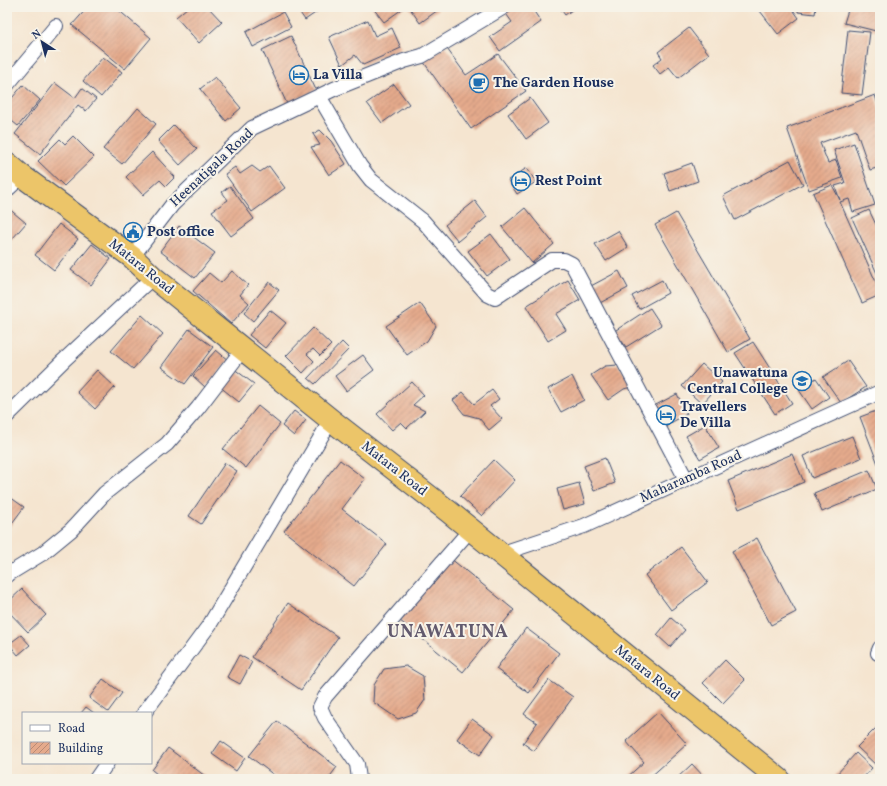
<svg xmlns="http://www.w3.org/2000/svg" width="887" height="786" viewBox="0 0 887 786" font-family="Vollkorn,serif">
  <defs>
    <pattern id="building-hatch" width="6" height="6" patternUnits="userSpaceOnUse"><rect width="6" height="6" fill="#e5aa8c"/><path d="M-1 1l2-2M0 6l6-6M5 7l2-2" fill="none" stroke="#b98b76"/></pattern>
  </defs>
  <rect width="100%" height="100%" fill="#f7f3e8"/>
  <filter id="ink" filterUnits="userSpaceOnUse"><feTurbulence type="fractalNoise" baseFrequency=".025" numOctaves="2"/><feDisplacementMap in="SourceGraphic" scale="8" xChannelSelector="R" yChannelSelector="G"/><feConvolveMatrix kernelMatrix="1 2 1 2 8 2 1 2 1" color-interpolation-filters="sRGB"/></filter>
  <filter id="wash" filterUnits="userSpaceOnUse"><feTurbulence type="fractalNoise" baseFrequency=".012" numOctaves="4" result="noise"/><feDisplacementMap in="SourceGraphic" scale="16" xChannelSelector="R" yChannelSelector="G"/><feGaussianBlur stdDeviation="0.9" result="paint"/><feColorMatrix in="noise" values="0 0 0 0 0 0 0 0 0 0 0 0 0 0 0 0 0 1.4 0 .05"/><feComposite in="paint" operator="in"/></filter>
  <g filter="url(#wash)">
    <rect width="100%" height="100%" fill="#f5e5d0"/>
    <g id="blocks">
      <path fill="url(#building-hatch)" d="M88,7H115L151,38L125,69L72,25Z
        M188,7H208L222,22L199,43L176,17Z
        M296,7H324L305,20Z
        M372,7H405L384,22Z
        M409,7H436L438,10L420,23Z
        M510,7H531L541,22L500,51L490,37L512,22L504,11Z
        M559,7H576L565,15Z
        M766,7H791L799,18L778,34L760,11Z
        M798,7H816L815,14L798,12Z
        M849,7H875L880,8V32L844,23Z
        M283,12L291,27L253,47L246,32Z
        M368,20L375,36L392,28L401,48L363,65L355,55L342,65L329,37Z
        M689,28L709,54L678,78L669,67L660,74L653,65L662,58L658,52Z
        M848,30L870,32L862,95L841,93Z
        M291,36L316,90L287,104L262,50Z
        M445,46L466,75L498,54L526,91L471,129L423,61Z
        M103,57L122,72L101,97L83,81Z
        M215,77L241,108L226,121L200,89Z
        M55,83L75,98L82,88L96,99L86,111L78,105L40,154L15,134Z
        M394,84L409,104L382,123L367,103Z
        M23,85L40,100L18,126L7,117V104Z
        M875,95L880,111V167L870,170L856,130L820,143L828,163L836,160L842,178L809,190L787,128Z
        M530,98L548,123L526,139L508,114Z
        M138,108L156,124L122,164L103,149Z
        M174,125L197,149L180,165L158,141Z
        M320,130L331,141L346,164L329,175L311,147L320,145L313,134Z
        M73,136L94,157L64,186L38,161L60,139L65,144Z
        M854,143L875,205L853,212L849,199L840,202L880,291V295L862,303L813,193L832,185L840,200L835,186L845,183L834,150Z
        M152,152L175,177L166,186L160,180L143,195L126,177Z
        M790,160L803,184L735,220L723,196Z
        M692,163L698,181L670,191L664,173Z
        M252,166L260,172L269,166L285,188L252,212L225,174L235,167L240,174Z
        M527,168L536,182L517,194L508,180Z
        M230,186L254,219L231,236L212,211L228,200L222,192Z
        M475,201L487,217L458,241L445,225Z
        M7,207L26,223L7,245Z
        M525,208L554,244L532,263L502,227Z
        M869,210L880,233V280L852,218Z
        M676,213L750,339L728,352L655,225Z
        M59,224L78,239L54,270L35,255Z
        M179,226L215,253L195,278L160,251Z
        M618,231L628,247L606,261L595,244Z
        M491,234L510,259L487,276L468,251Z
        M92,244L111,259L91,285L71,270Z
        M232,271L248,285L240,295L249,303L231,324L193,291L209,273L221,283Z
        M619,271L628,288L598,304L589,287Z
        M568,280L580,300L556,314L566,330L548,341L526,306Z
        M662,280L668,293L639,309L632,296Z
        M269,282L279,290L253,321L244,313Z
        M420,303L436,326L427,341L407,355L386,326Z
        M650,308L661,325L626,347L621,340L619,341L613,332Z
        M270,310L286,323L265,348L249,335Z
        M142,315L163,334L133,369L111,351Z
        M313,328L331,345L320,356L313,349L307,354L314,361L303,373L286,356Z
        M189,329L213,347L185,384L161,367Z
        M342,342L349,349L315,384L308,378Z
        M753,342L792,403L775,414L735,353Z
        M216,350L229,361L205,387L193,376Z
        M363,355L374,370L346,391L335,376Z
        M848,361L866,387L841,403L823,377Z
        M702,364L722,382L702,404L682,386Z
        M618,365L634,386L624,389L608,400L591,375L605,366Z
        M233,368L254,384L239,402L219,386Z
        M97,370L115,387L95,409L77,392Z
        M572,376L584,400L561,412L548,389Z
        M816,378L829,397L812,409L799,390Z
        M412,382L424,395L413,405L425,411L407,428L401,422L392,430L377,414Z
        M492,390L499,399L490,406L502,419L489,430L479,418L464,414L453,400L463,392L474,404Z
        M677,394L687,414L663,427L652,407Z
        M258,406L280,424L246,468L223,449Z
        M294,411L306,420L294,436L282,426Z
        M876,411L880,422V463L878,464L860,417Z
        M705,425L719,448L700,459L686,436Z
        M852,436L861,458L812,478L803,456Z
        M792,454L804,482L739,509L728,481Z
        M605,458L615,483L594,491L584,466Z
        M340,460L365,479L342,509L387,544L354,586L284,531Z
        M494,460L515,480L482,516L460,496Z
        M225,463L237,471L201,524L189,516Z
        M869,470L877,489L822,512L814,493Z
        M579,483L585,504L563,510L557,489Z
        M7,495L24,507L7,530Z
        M757,538L796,612L771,625L732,551Z
        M681,547L708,582L671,610L645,575Z
        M450,558L514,610L463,672L399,620Z
        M22,589L46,615L28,632L7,610V603Z
        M288,603L338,637L301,690L252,657Z
        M671,618L685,630L670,647L657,635Z
        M526,628L559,653L529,693L496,669Z
        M21,635L30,645L18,655L9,644Z
        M239,655L252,662L240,684L227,677Z
        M725,660L745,680L723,703L703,683Z
        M406,666L423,676L425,700L416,713L398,719L373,702L374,685L384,669Z
        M103,679L122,693L108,712L89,698Z
        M549,680L573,697L534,751L523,743L537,723L524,714Z
        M86,707L94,713H81Z
        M658,712L687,744L648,779H625L644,762L626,741Z
        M472,719L494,735L480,755L457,739Z
        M277,721L337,767L328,779H279L249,756Z
        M880,724V766L878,767L857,747Z
        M221,741L245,758L236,771L212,754Z
        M168,748L209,779H163L152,770Z
        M856,753L872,768L862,779H838L835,776Z
        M692,764L706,779H676Z"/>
    </g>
  </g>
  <g filter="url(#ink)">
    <use href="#blocks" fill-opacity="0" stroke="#3c4a6f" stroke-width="1"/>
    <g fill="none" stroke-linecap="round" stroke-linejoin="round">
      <g stroke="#3c4a6f" stroke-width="16">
        <path id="minor" d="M7,85L56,26
          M319,96L360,166L371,180L423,221L487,294L495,298L552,260H564L572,264L686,479
          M7,190L22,176
          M132,257L172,205L252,128L334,89L404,61L422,56L504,7
          M7,416L63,361L153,277
          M500,554L584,526L880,392
          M7,575L43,553L71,530L105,493L167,444L198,408L243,349
          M878,653L880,648
          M144,713L210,624L331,420
          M96,779L107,763
          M359,779L357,764L325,718L320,707L325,697L470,530"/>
      </g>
      <g stroke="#3c4a6f" stroke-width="24">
        <path id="trunk" d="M7,163L22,176L132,257L153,277L331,420L448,511L779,779"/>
      </g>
      <use href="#minor" stroke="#fff" stroke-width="14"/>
      <use href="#trunk" stroke="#ecc569" stroke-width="22"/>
    </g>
  </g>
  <defs>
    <g id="hotel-ring" transform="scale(1)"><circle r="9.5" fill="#f7f3e8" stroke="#1f6fb2" stroke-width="1.5"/><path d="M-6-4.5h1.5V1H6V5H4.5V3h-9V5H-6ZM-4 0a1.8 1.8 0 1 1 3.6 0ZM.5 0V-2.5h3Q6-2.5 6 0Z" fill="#1f6fb2"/></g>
    <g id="cafe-ring" transform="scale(1)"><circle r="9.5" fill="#f7f3e8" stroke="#1f6fb2" stroke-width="1.5"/><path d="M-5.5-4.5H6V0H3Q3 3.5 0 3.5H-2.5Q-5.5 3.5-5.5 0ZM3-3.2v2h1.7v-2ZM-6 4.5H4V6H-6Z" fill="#1f6fb2"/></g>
    <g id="civic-ring" transform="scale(1)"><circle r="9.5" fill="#f7f3e8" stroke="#1f6fb2" stroke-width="1.5"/><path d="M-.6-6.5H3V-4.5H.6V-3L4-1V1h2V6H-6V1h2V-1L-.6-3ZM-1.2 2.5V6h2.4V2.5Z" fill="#1f6fb2"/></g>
    <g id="university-ring" transform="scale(1)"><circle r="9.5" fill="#f7f3e8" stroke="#1f6fb2" stroke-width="1.5"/><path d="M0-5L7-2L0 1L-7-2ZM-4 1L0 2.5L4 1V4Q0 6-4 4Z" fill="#1f6fb2"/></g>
  </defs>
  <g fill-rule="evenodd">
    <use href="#hotel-ring" x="299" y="75"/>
    <use href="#cafe-ring" x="479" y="83"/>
    <use href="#hotel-ring" x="521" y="181"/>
    <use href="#civic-ring" x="133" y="232"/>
    <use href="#university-ring" x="802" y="381"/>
    <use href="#hotel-ring" x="666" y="415"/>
  </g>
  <g text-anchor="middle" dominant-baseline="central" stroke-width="4" stroke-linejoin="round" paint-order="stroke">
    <g font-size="14" font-weight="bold" fill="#1b2f5e" stroke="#f7f3e8" text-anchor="start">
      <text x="313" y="75">La Villa</text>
      <text x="493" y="83">The Garden House</text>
      <text x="535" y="181">Rest Point</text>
      <text x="147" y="232">Post office</text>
      <text x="788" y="373" text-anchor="end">Unawatuna<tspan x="788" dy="16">Central College</tspan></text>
      <text x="680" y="407">Travellers<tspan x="680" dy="16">De Villa</tspan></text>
    </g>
    <g font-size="14" fill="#1b2f5e" stroke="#f7f3e8">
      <text transform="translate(212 168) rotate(-43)">Heenatigala Road</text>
      <text transform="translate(141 267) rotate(39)">Matara Road</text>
      <text transform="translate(394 469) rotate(38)">Matara Road</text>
      <text transform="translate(691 477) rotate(-24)">Maharamba Road</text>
      <text transform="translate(647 673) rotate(39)">Matara Road</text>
    </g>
    <g font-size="18" font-weight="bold" letter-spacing="1" fill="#625a6e" stroke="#f7f3e8">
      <text x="448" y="632">UNAWATUNA</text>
    </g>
  </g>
  <rect width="887" height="786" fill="none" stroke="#f7f3e8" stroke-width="24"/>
  <rect x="22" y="712" width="130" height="52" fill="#f7f3e8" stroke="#9fa5b1"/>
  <rect x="30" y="725" width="20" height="6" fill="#ffffff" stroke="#9fa5b1"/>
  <text x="58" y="732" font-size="12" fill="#1b2f5e">Road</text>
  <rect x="30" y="742" width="20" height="12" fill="url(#building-hatch)" stroke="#9fa5b1"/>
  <text x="58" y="752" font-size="12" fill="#1b2f5e">Building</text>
  <g transform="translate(42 42) rotate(324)" stroke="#f7f3e8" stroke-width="3" paint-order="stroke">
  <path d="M0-3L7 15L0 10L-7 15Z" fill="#1b2f5e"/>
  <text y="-6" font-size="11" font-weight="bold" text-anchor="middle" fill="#1b2f5e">N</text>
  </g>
</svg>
